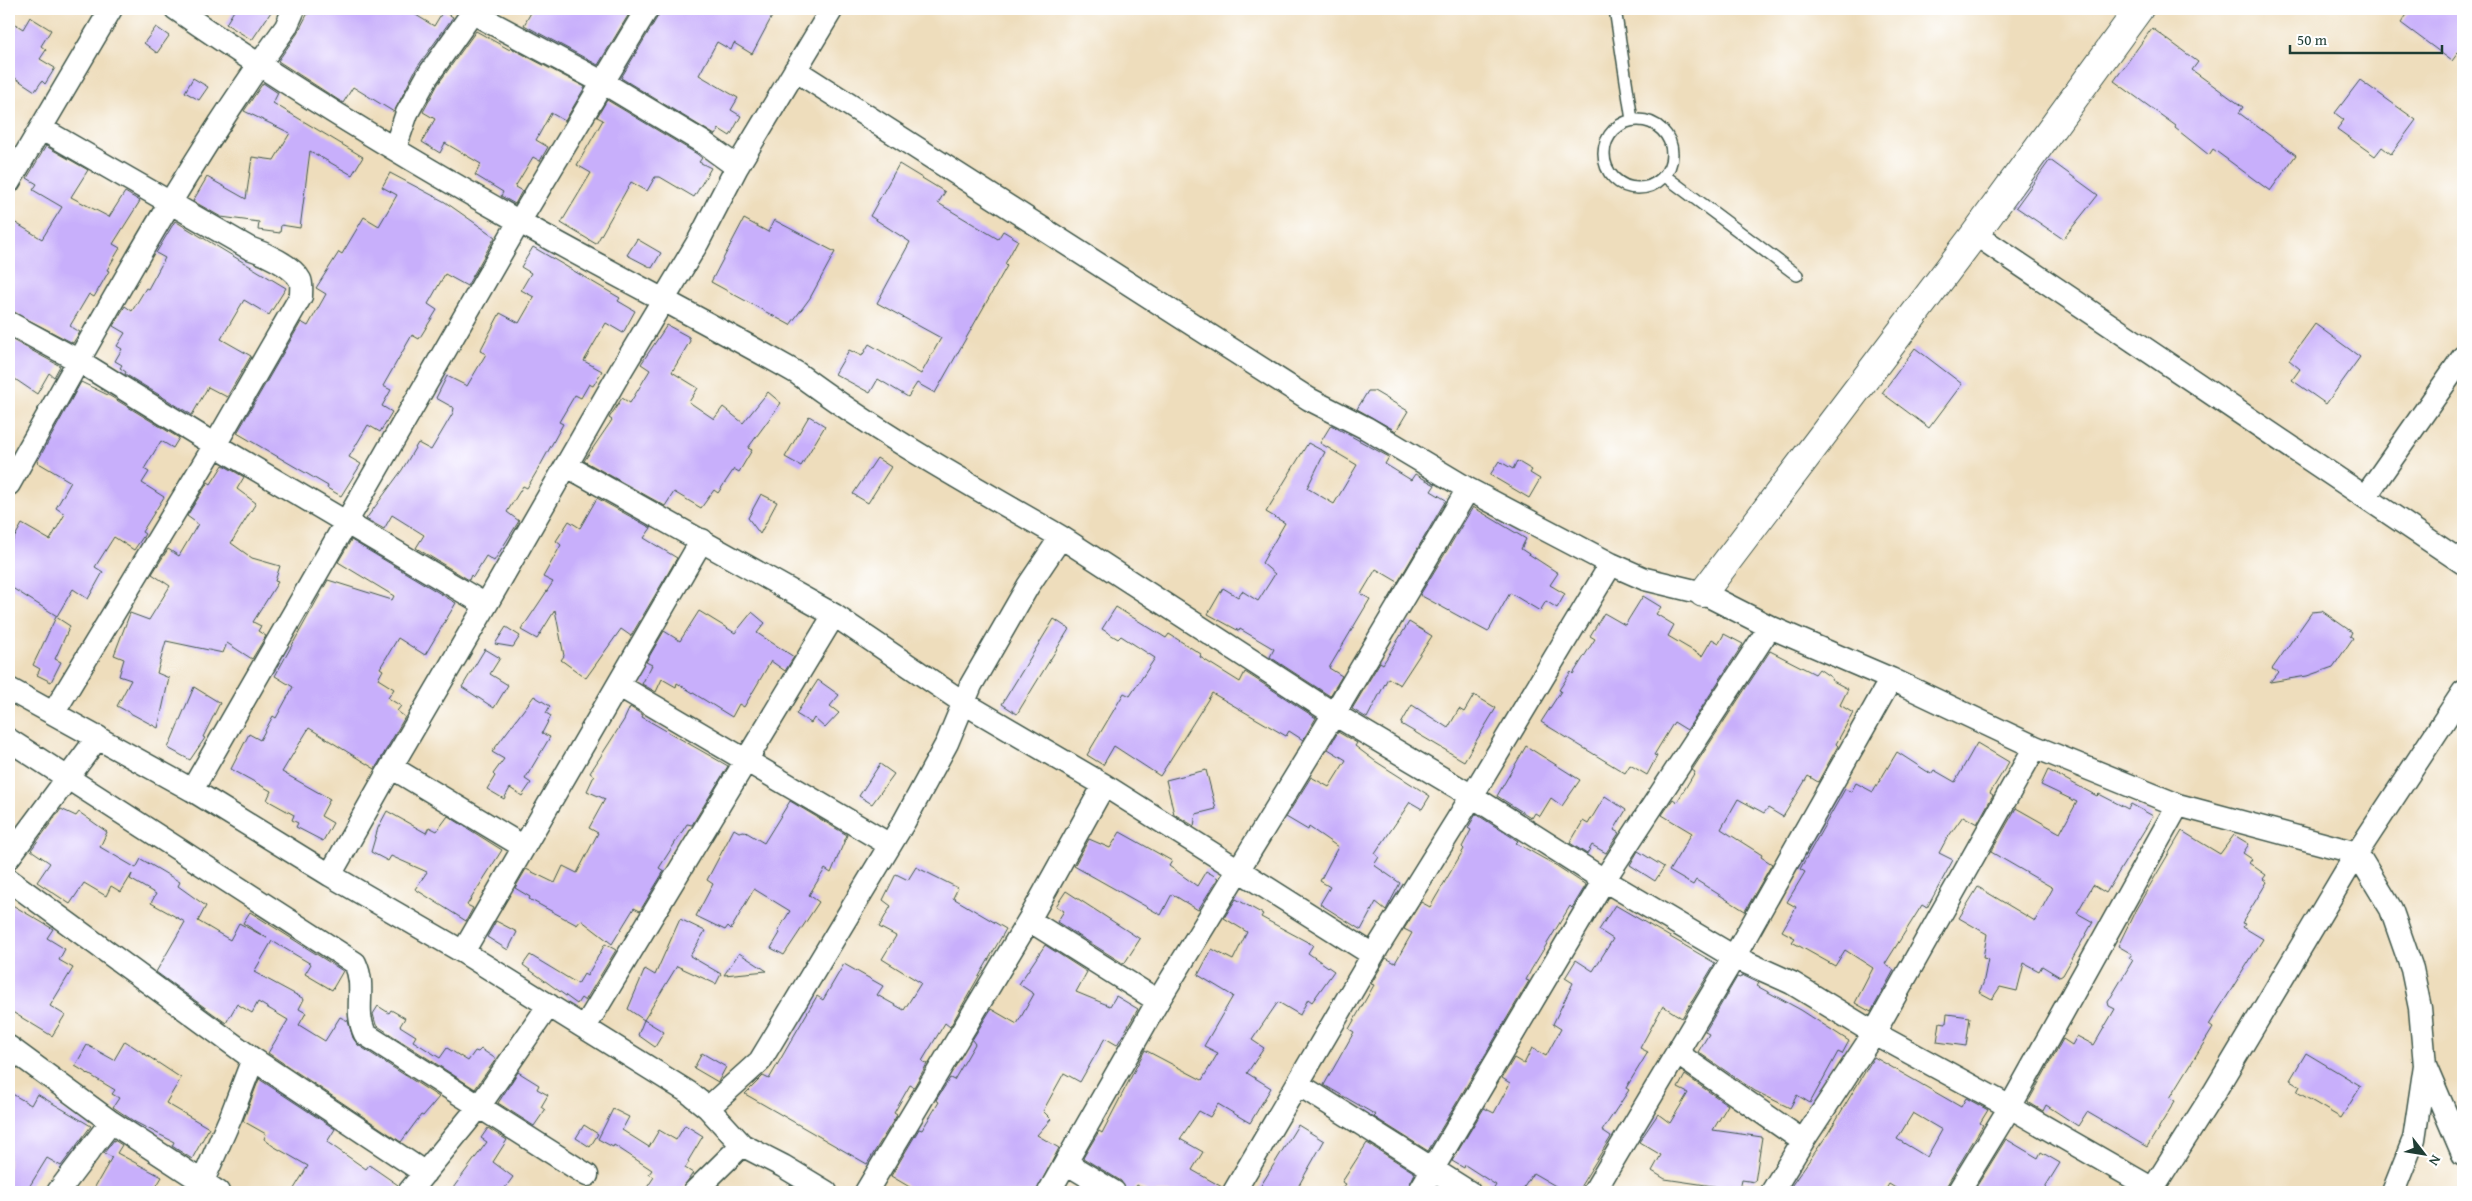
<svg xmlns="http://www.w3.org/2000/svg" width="2472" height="1201" viewBox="0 0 2472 1201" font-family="'Gentium Book Plus',serif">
  <rect width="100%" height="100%" fill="#fff"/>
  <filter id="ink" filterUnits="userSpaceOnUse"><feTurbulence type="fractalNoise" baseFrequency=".02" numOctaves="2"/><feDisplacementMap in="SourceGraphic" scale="10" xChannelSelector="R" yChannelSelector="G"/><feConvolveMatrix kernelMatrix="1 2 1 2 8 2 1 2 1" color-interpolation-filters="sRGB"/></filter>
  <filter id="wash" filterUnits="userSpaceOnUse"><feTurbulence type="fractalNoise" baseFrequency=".0096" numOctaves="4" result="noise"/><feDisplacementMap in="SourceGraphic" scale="20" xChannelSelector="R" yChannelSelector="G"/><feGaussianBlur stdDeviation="1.12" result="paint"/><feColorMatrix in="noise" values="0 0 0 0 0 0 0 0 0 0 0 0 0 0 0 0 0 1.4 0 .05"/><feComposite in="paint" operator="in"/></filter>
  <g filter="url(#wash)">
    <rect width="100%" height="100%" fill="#eeddbc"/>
    <g id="blocks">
      <path fill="#c8affb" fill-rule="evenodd" d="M235,9H273L252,40L226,24Z
        M310,9H406L434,26L443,11L453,17L416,69L394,112L353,87L343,103L278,61L297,34Z
        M533,9H632L598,65L524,25Z
        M660,9H776L752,54L734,43L731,50L717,42L699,75L738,98L731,110L741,116L730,136L719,129L715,135L621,78L658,16Z
        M2411,9H2454L2463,16V46L2452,61L2401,23Z
        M30,17L51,30L41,46L46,50L40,59L55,68L45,84L42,81L35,91L9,74V20L23,29Z
        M156,27L169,36L157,53L144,43Z
        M2152,28L2198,62L2192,70L2243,107L2239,113L2296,155L2270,191L2213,149L2209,155L2175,128L2176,126L2114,81Z
        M476,31L510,50L511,48L585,87L565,121L551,113L536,140L548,147L540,161L533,157L515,187L522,191L515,204L501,196L503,192L475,175L481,164L445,143L440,153L422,142L435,119L423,112L438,84Z
        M193,78L208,87L199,100L185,92Z
        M2360,80L2416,120L2391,154L2382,147L2375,156L2337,129L2344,120L2335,113Z
        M263,83L278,93L273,103L363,157L352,175L310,151L300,228L281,225L280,233L258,230L259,222L221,217L193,201L207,177L246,199L252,157L274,160L290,133L244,111Z
        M607,100L697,154L702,158L699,162L711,168L694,197L660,177H655L647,191L631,182L596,244L561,223L591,173L577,165L603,120L597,117Z
        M46,146L88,170L71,197L109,217L125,192L140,201L113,244L120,248L107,270L109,271L94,297L89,294L70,326L80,332L73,343L9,310V231L14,222L42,239L62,207L33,190L37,184L27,178Z
        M2050,160L2098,195L2063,239L2016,207Z
        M899,164L945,192L938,203L998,239L1003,231L1018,240L1005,264L1007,266L935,393L917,383L908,397L878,379L870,393L835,374L849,350L862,356L869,344L921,374L941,338L877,303L910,242L870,216Z
        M390,173L445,202L495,237L467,286L445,274L428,304L437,310L419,339L412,335L383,386L391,390L382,406L392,412L380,432L368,425L349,457L361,464L341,496L327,488L328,486L237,433L301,322L308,326L326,294L316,288L339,252L342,254L364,217L379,226L397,195L382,187Z
        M744,219L768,232L774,220L835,252L810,298L790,325L711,282Z
        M175,221L286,288L269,315L244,300L221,339L251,356L227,397L208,387L192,415L125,374L126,372L120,368L122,365L115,361L122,349L117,346L125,333L113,326L125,306L132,311L146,288L148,289L165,258L156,253Z
        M637,239L661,253L652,268L627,255Z
        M533,247L620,298L618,301L635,311L623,333L606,323L584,361L602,371L593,386L589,384L581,398L575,395L559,422L563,424L540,466L527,488L523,486L507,512L519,521L494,561L486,556L473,577L471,575L469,580L416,548L424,535L392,515L384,529L366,519L402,470L418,443L431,450L453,413L454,408L436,398L447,376L467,386L486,354L480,351L500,313L519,323L534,297L521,290L531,273L521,267Z
        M2315,324L2360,357L2326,404L2292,380L2300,369L2289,360Z
        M667,325L689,337L690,341L672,372L698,388L689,402L714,419L723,407L743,423L768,392L781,403L748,448L752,450L739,472L734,469L718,493L714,490L701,508L674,492L665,506L584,461L612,420L609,418L622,398L630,403L650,370L641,364Z
        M9,338L60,366L54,377L49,373L37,394L9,375Z
        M1915,348L1962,384L1929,428L1882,393Z
        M81,382L110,396L179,438L173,448L161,441L144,469L149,472L142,483L164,497L142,532L145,534L134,550L114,537L95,567L103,572L88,599L73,589L57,616L9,586V547L22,524L50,540L65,514L56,508L71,482L37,462Z
        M1368,391H1374L1408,411L1396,431L1357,409Z
        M809,416L825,426L801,466L785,457Z
        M1331,425L1389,457L1385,464L1411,480L1415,474L1435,485L1431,491L1446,500L1398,582L1376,569L1361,594L1370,599L1329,668L1342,676L1330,696L1270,657L1274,649L1240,629L1239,631L1208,614L1223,588L1238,597L1242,591L1258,601L1275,574L1262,563L1285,523L1266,512L1308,443L1325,452L1307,488L1334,504L1357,465L1320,443Z
        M877,458L891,467L868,503L853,494Z
        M1499,461L1513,469L1517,461L1532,470L1530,473L1540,479L1529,498L1490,475Z
        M223,465L244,477L237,489L256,503L231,543L252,558L280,566L275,581L278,582L253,622L261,626L258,631L266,636L252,659L227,643L223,653L166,641L157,673L169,678L158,728L117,706L131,680L119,676L124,659L114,655L130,613L149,620L170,586L152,574L168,549L179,556L198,524L187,516L208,482L211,484Z
        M761,494L777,502L760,534L748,518Z
        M597,498L651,528L644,538L677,558L631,636L621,629L586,678L561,660L564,656L555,610L537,639L521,630L553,582L543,577L561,545L556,541L569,521L580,528Z
        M1473,507L1526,539L1521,549L1558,573L1550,585L1565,594L1557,608L1546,601L1540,611L1510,593L1488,632L1420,595Z
        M351,540L456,603L425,655L398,638L380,668L383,670L378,679L394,689L388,698L401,706L397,711L405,717L375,769L309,728L282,772L330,799L321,816L333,823L323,841L296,827L298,823L292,820L294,815L267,800L271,791L231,769L249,734L260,740L273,716L276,718L293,687L275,676L328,580L392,600L394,596L338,562Z
        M1643,596L1661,607L1656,614L1674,625L1668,636L1702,656L1712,639L1719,643L1724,634L1743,644L1687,730L1674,722L1654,755L1657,756L1647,775L1630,765L1625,773L1541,722L1561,691L1559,690L1571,672L1573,674L1595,639L1590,636L1604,613L1625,625Z
        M1116,607L1166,638L1169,634L1201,654L1200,657L1240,682L1245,672L1316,718L1303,740L1289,731L1286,736L1212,693L1160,776L1114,746L1103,765L1087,755L1124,693L1130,696L1155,658L1121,636L1118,639L1102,629Z
        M699,611L735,633L752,612L765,623L757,633L794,657L785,671L771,661L744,707L739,704L732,717L677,683L676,687L662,679L656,692L642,684L652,665L646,662L664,631L680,641Z
        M2322,611L2352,632L2350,636L2353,638L2333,667L2307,676L2270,682L2278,672L2272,669L2312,612Z
        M56,617L70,626L55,659L61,662L51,682L37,675L40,669L33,665Z
        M1054,619L1069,629L1017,714L1002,704Z
        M1409,622L1432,636L1400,685L1388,678L1367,718L1352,709L1380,662L1383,664Z
        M506,627L520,636L513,647L495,644Z
        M485,649L500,658L490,674L508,685L494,708L462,687Z
        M1770,651L1815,674L1819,669L1832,678L1831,680L1848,689L1840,705L1853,713L1836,744L1838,746L1818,782L1808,776L1783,817L1768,808L1764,813L1738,799L1721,829L1762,855L1761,857L1772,864L1745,911L1696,880L1693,885L1669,871L1692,833L1662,815L1673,799L1677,802L1695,772L1692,770Z
        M818,680L839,695L830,706L839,713L825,728L814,718L811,723L796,714Z
        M194,687L220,703L203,737L205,738L190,760L168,748Z
        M1474,695L1496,708L1464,761L1401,724L1412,705L1448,728L1459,709L1464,712Z
        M534,696L550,706L546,713L551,716L542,733L550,737L525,779L531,783L522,796L510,788L504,799L487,789L495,776L493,774L504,759L492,752Z
        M630,707L643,715L642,717L728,766L692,825L687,824L659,868L664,871L640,911L634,908L612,944L581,920L577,925L529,899L530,897L515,888L526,869L555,883L563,866L577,873L598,833L589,828L605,799L587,791L594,776L590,773L624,720Z
        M1338,732L1357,743L1355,746L1375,761L1430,796L1422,809L1410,802L1375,854L1379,857L1374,865L1400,883L1386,910L1376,902L1361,930L1320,904L1330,887L1320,881L1338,847L1309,827L1308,830L1286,817L1311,777L1329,787L1346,760L1328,749Z
        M1977,743L2009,762L1990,793L1993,795L1977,824L1963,816L1946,840L1939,853L1953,860L1927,908L1922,905L1885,964L1894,970L1871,1012L1855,1003L1873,968L1845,950L1835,966L1792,942L1795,938L1782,931L1796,907L1787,902L1805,872L1800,869L1845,789L1851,792L1856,783L1873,792L1897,752L1931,774L1934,770L1955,782Z
        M1526,746L1580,780L1562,806L1551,798L1540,816L1535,813L1532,818L1497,796Z
        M880,764L894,774L872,804L859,796Z
        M1206,770L1216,809L1196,814L1194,826L1174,814L1166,780Z
        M2048,770L2097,796L2099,794L2128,809L2131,804L2153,816L2106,893L2093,885L2077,913L2093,922L2063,975L2060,977L2042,966L2039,971L2024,963L2017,991L2000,987L1992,999L1979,992L1983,984L1988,959L1983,958L1987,934L1959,918L1978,887L2035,921L2053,888L1991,852L2016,808L2060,833L2077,802L2041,785Z
        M1605,796L1626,810L1614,830L1619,833L1606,853L1592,845L1587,854L1570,843L1583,821L1588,824Z
        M790,801L847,835L831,873L825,869L809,895L819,902L784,955L771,948L780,933L778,931L790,911L754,889L731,929L728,926L725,930L696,916L713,884L707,880L734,829L739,832L744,831L764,843Z
        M61,809L76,816L79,812L107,832L100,847L136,868L141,859L180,882L178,886L206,906L198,921L230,940L239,923L267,938L243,923L250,912L343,971L332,990L305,974L311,964L272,941L254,972L304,999L299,1009L306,1013L299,1025L325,1041L340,1017L348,1021L353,1038L358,1045L439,1097L423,1116L421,1115L401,1142L268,1053L288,1020L258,1002L252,1013L237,1004L226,1023L156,972L185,922L151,903L156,894L130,879L132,874L121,892L111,886L106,896L84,883L70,904L37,882L50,863L31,850Z
        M387,811L426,833L429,827L437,831L448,816L502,850L467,905L473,908L466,921L415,889L427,872L391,856L388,861L371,852L378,828Z
        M1476,814L1518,841L1516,843L1557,866L1586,885L1572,908L1570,906L1531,970L1526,980L1529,981L1428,1151L1374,1117L1376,1115L1324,1085L1354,1032L1349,1029L1374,985L1371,984L1386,958L1395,963L1412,933L1404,929L1421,902L1430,907L1464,849L1462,847L1471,830L1468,828Z
        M2182,831L2220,854L2234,835L2249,844L2243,853L2252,859L2249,863L2266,875L2263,879L2267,882L2242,923L2245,924L2243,927L2263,939L2209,1025L2213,1028L2170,1098L2175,1101L2147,1147L2087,1112L2078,1126L2046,1105L2043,1111L2028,1102L2063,1039L2072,1045L2077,1036L2094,1045L2115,1009L2109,1006L2108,1002L2133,960L2129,958L2132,954L2118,946L2136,909Z
        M1120,832L1172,861L1169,866L1197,886L1206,871L1218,878L1198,910L1172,894L1161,915L1074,866L1089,839L1110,848Z
        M1638,851L1664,867L1655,881L1630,865Z
        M916,867L958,888L953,898L1006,929L950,1027L945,1023L922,1061L927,1064L914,1087L910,1085L894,1113L897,1115L867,1164L745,1094L763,1076L769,1079L817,996L823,1000L844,964L883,986L877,995L904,1010L921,983L882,959L896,936L879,927L891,906L883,900L896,874L908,880Z
        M1066,891L1140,939L1124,964L1057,922L1064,911L1056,906Z
        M1236,899L1263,914L1261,917L1313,945L1308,953L1334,971L1312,1002L1308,999L1300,1015L1278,1002L1252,1040L1264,1048L1247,1073L1271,1088L1250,1123L1218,1104L1210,1117L1199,1111L1180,1139L1203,1152L1192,1170L1222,1187L1221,1192H1149L1137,1185L1133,1192H1127L1121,1181L1083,1158L1099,1131L1102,1133L1145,1050L1202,1080L1218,1053L1204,1046L1233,996L1198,975L1212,949L1233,960L1247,932L1224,918Z
        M9,903L53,929L47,938L65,949L59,960L73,968L50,1006L65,1015L52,1036L9,1010Z
        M1615,905L1715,963L1682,1018L1663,1006L1640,1048L1648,1052L1626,1088L1629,1090L1602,1131L1611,1137L1577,1192H1566L1533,1173L1521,1192H1492L1496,1185L1465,1165L1464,1168L1452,1161L1484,1108L1494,1113L1510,1083L1502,1078L1514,1058L1524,1064L1532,1048L1546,1056L1561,1029L1553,1024L1573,983L1565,978L1576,960L1593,971L1613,939L1599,930Z
        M680,919L705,931L690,956L721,974L716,984L677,966L644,1020L628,1009L645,969L655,975Z
        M496,921L517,932L508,950L487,937Z
        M605,944L616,950L585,1001L581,998L577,1004L523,965L530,955L578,984L584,974L587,976Z
        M1045,945L1087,972L1076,992L1110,1006L1116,996L1138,1009L1117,1045L1105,1038L1080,1082L1064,1073L1043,1111L1051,1119L1037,1135L1059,1148L1036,1192H918L891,1176L919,1129L922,1130L939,1102L936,1100L950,1078L954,1080L975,1044L972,1040L991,1009L1017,1024L1034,994L1019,984Z
        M739,953L767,971L724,975Z
        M1742,975L1759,983L1757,986L1801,1010L1849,1041L1842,1054L1838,1052L1810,1103L1797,1095L1790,1108L1755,1091L1698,1052L1709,1034L1705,1032L1737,977L1740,978Z
        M378,1006L389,1013L391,1010L405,1018L400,1026L416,1036L413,1041L440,1058L447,1048L468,1061L475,1051L478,1052L481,1049L496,1059L475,1089L376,1025L373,1014Z
        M1947,1014L1970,1017L1966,1046L1937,1042L1940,1022L1946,1023Z
        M644,1020L664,1032L655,1047L638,1035Z
        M125,1041L181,1078L166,1103L209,1128L192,1159L172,1146L174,1142L135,1122L113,1107L119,1098L112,1094L115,1090L75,1066L87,1045L114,1060Z
        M702,1053L726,1067L718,1082L694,1068Z
        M2306,1053L2361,1086L2341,1118L2297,1092L2300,1086L2290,1080Z
        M1874,1057L1961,1107L1966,1098L1988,1110L1980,1123L1983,1125L1947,1185L1945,1192H1902L1889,1184L1884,1192H1787L1827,1135ZM1913,1113L1942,1130L1927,1157L1897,1139Z
        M518,1072L539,1085L537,1089L548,1095L541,1107L545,1110L534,1126L498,1103Z
        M1685,1075L1728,1105L1713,1130L1762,1137L1755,1182L1742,1180L1740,1190L1665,1179L1652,1171L1661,1155L1639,1142L1658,1114L1670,1123L1688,1093L1678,1088Z
        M259,1079L335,1129L327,1142L366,1169L369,1165L398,1185L396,1192H292L308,1166L273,1146L264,1139L266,1134L243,1121Z
        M9,1092L31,1105L37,1094L91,1126L61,1166L47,1158L26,1192H9Z
        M613,1109L629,1117L622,1130L649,1147L659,1130L676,1140L685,1125L703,1136L688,1161L689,1162L685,1168L693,1173L680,1192H644L654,1177L649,1174L652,1170L614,1145L613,1147L598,1139Z
        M584,1125L598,1134L590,1147L576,1138Z
        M1298,1125L1324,1141L1295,1192H1257Z
        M488,1128L507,1140L493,1162L513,1177L502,1192H450L487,1142L481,1138Z
        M2006,1139L2038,1158L2041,1152L2060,1163L2042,1192H1973Z
        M114,1140L122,1145L117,1153L162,1177L153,1192H92L112,1157L104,1153Z
        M1367,1143L1415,1173L1406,1192H1340L1346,1184L1342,1182Z"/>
    </g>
  </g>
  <g filter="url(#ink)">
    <use href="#blocks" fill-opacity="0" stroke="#3e5548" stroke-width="1"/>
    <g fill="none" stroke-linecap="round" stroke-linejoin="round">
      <g stroke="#3e5548" stroke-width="14">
        <path id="service" d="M1615,9L1632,120
          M1604 154a34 34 0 1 1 68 0a34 34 0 1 1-68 0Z
          M1665,176L1797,275"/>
      </g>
      <g stroke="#3e5548" stroke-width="25">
        <path id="minor" d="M176,9C287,86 403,156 520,222C612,274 706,321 797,373C880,435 971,485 1061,537L1028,586L971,685L947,743L904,822L760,1061L708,1108
          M473,13L604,83L704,143L737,167L698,242L620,372L486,605
          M795,70L1309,399L1366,428L1468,489L1611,564L1645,579L1703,593L1770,627L1891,679L2035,747L2178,805L2357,853L2391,909L2412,969L2420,1008L2425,1065L2414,1139L2393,1192
          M42,129L249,248C264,253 293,266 300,280C302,284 301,291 301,296L215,445L54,712
          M395,148L407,113L427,77L475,9
          M737,167L832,9
          M9,182L111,9
          M1975,234L2463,563
          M9,323L79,361L215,445L486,605L391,767L330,875
          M567,466L834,615L964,703L1104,785L1373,955
          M9,484C97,329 181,171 286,27L294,9
          M2365,497L2463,357
          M1061,537L1334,714L1472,796L1604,880L1734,957L1792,983L1874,1033L2010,1107L2153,1189
          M618,685L890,845
          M9,689L192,790L330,875L463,952L688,1092L708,1108L742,1145L783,1166L826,1192
          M9,740L355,963C367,989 353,1008 365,1034L587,1175
          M391,767L524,847
          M192,790L519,222L647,9
          M9,857L98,737
          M9,880L253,1059L425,1173
          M1029,920L1158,1001
          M463,952L702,540
          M585,1027L834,615
          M9,1047L111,1122L218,1192
          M1678,1054L1803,1141
          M2425,1065L2463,1154
          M1298,1084L1469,1192
          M1066,1163L1114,1192
          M58,1192L111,1122
          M198,1192L230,1119L253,1059
          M409,1192L478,1108L549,1005
          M694,1192L742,1145
          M866,1192L1029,920L1104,785
          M1049,1192L1158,1001L1334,714L1468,489
          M1234,1192L1373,955L1472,796L1611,564
          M1419,1192L1604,880L1770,627
          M1594,1192L1734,957L1891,679
          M1772,1192L1803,1141L1874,1033L2035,747
          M1958,1192L2010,1107L2178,805
          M2151,1192L2215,1091L2357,853L2463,692"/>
      </g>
      <g stroke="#3e5548" stroke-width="30">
        <path id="tertiary" d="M1703,593L1975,234L2139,9"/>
      </g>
      <use href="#service" stroke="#fff" stroke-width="11"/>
      <use href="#minor" stroke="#fff" stroke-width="22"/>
      <use href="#tertiary" stroke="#fff" stroke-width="28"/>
    </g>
  </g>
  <rect width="2472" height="1201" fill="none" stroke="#fff" stroke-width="30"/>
  <g transform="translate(2424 1154) rotate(121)" stroke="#ffffff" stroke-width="4" paint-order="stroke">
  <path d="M0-4L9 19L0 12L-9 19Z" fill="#1f3d34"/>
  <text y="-8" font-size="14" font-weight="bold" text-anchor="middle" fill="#1f3d34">N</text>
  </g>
  <path d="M2290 45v8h152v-8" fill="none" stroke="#1f3d34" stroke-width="2.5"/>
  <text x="2297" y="45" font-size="15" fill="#1f3d34" stroke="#ffffff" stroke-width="4" paint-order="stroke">50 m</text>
</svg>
